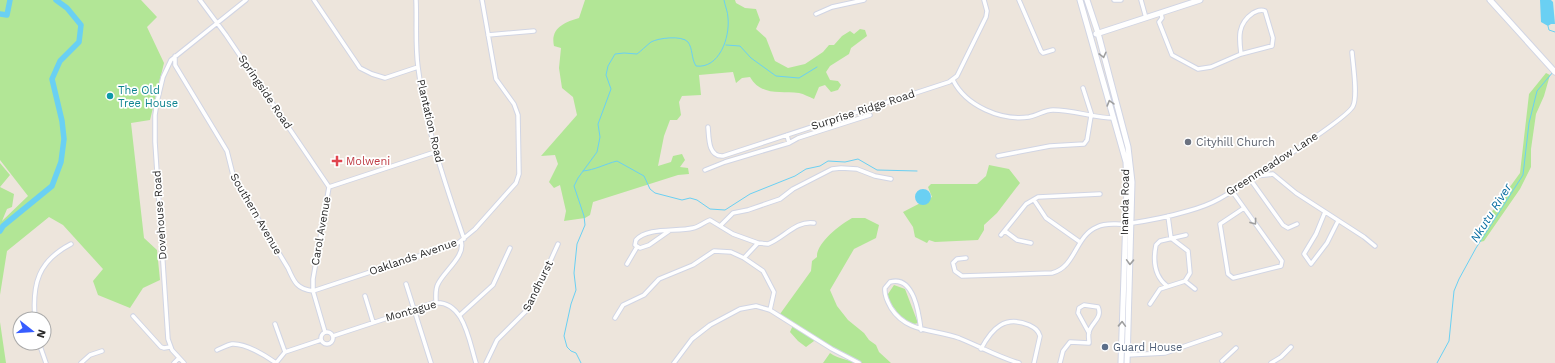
<svg xmlns="http://www.w3.org/2000/svg" width="1555" height="363" viewBox="0 0 1555 363" font-family="'Work Sans',sans-serif">
  <rect width="100%" height="100%" fill="#ede5dc"/>
  <path fill="#b2e696" d="M0,0H141L157,17L147,27L164,63L150,120L131,123L144,238L157,250L160,280L143,288L130,308L98,295L93,281L103,269L63,225L49,217L7,251L0,295V163L10,175L0,187L14,194L12,207L7,209L2,221L28,196L0,160Z
    M585,0H735L736,3L745,8L756,9L760,20L756,29L766,38L775,61L788,68L805,64L823,52L829,45H834L842,36L850,31L854,34L860,29L865,30L867,36L851,48L849,54L830,66L826,72L830,80L838,81L841,85L838,90L831,92L825,85L819,87L814,99C809,97 804,94 799,93C780,91 761,96 750,77L742,78L736,83L733,72L699,75L701,95L682,96L679,102L681,115L677,120H670L664,136L658,166L671,162L673,156L682,154L685,160L680,167L688,168L689,174L678,175L593,202L590,215L585,218L564,221L566,211L560,185L554,188L549,182L558,164L555,155L541,156L577,115L573,97L562,88L559,68L561,48L554,46C550,28 565,22 579,18Z
    M1546,73L1550,75L1544,96L1536,114L1531,149V167L1520,189L1484,241L1480,242L1481,232L1488,217L1520,173L1529,94Z
    M989,165L1009,169L1020,183L997,213L984,225V230L978,240L935,242L929,240L927,243L915,237L913,227L903,212L932,197L928,187L931,184H977L986,176Z
    M852,218H865L879,225L876,238L854,249L830,290L837,306L848,320L864,333L869,340L876,345L879,352L891,363H861L832,349L818,338L806,347L798,341L790,332L794,323L780,314L811,271L812,261L817,257C816,243 840,225 852,218Z
    M894,285L905,289L918,323L914,324L905,323L886,297Z
    M0,322L6,363H0Z
    M830,353C838,359 847,359 856,363H823Z"/>
  <path fill="#6ad0f3" d="M1540,0H1551L1553,2L1555,24H1551L1548,26L1541,22Z
    M915 197a8 8 0 1 1 16 0a8 8 0 1 1-16 0Z"/>
  <g fill="none" stroke-linecap="round" stroke-linejoin="round">
    <path stroke="#6ad0f3" stroke-width="1" d="M1548,26L1549,30L1555,32
      M726,45L740,46L751,58L776,76L799,78L817,67
      M583,171C595,170 605,164 617,161L644,176L650,189L655,193L682,200L690,198L697,200L710,209L725,210L750,194L795,176L806,169L820,166L828,161L845,162L858,159L877,170L917,171
      M581,363L576,353L571,351L567,347L564,336L571,304L576,290L574,273L577,244L585,225L584,216L574,186L578,178L597,152L600,137L598,124L611,89L606,75L608,66L615,54L624,53L637,54C641,51 646,46 651,42C658,38 682,35 688,42C693,49 691,58 696,66C719,69 730,38 728,18C728,12 725,6 724,0
      M1437,363L1449,341L1454,291L1459,279L1476,248L1523,175L1529,123L1537,91L1553,72"/>
    <path stroke="#6ad0f3" stroke-width="5.5" d="M0,14L7,15L10,0
      M0,231L3,226L52,186L61,162L64,139L62,121L52,79L60,61L79,42L81,25L67,8L56,0"/>
    <g stroke="#d1d5e4" stroke-width="5.5">
      <path id="street" d="M200,0L226,35L329,187
        M314,0L360,68L372,74L385,78L418,67
        M416,0C417,22 415,45 418,67C425,126 445,183 464,239
        M1019,0L1041,51L1043,53L1053,50
        M1114,0H1121
        M1141,0L1146,18
        M1161,13L1162,18L1159,22L1172,55L1198,69L1211,67L1241,54L1272,46L1273,38L1265,11C1261,9 1257,11 1253,13C1237,24 1239,38 1241,54
        M816,14L832,7L864,0
        M488,35L534,31
        M175,56V65L227,151L234,179L288,268C294,282 297,289 313,291L458,243L475,229L516,183L519,174L518,115L514,104L496,79L482,0
        M953,80C966,106 1001,121 1029,117C1038,115 1045,110 1053,110C1074,110 1094,118 1114,118
        M1083,88L1092,116
        M708,127C709,138 708,157 723,156L949,82L957,76L986,17L987,11L984,0
        M787,135L789,143L798,138L870,115
        M998,156L1050,146L1084,144L1087,140L1091,116
        M705,170L725,162L789,143
        M1256,176L1273,174L1296,193L1364,237L1375,246
        M1250,179L1283,225L1288,228L1297,224
        M1232,191L1282,261L1281,266L1233,278L1228,274L1220,224L1244,208
        M1034,200L1046,218L1080,242
        M1325,212L1316,234L1304,254L1311,264L1327,243L1338,221
        M720,226L733,213L748,210L780,199L793,189L832,169L841,168L857,169L875,176L891,179
        M669,231L649,245L640,248L635,245L636,240C647,227 677,232 693,228C699,227 704,222 710,220L733,234L758,243
        M1005,231L1017,240L1031,243
        M1001,235L1026,204L1038,197L1100,194
        M744,258L758,243L768,244C784,238 796,220 814,223
        M966,258L957,259L953,263L955,271L962,276L1052,273C1076,267 1075,236 1097,227C1107,222 1116,225 1126,224C1147,221 1168,217 1188,211C1199,208 1210,204 1219,199C1237,189 1349,118 1353,106C1358,96 1353,65 1352,52
        M627,264L637,247
        M1185,281L1195,289
        M406,284L431,363
        M1167,286C1154,276 1153,260 1156,245L1160,241L1186,235
        M365,296L373,322
        M436,302C436,296 435,289 438,284C444,271 466,256 461,241
        M1150,304L1160,289L1185,281L1190,273L1188,251L1171,238L1168,216
        M460,315L493,285L510,248
        M133,316L161,347L164,348L170,347
        M615,318L623,305L644,295L659,279L693,265L714,251L731,252L744,258L763,271L774,292L770,310
        M35,319C32,284 38,261 71,244
        M275,324L285,352
        M921,330C919,314 914,275 890,282L885,288C884,295 887,301 891,308C907,333 934,329 959,338C979,346 998,357 1019,363
        M325,332L313,291V279L329,187L435,152
        M321 338a6 6 0 1 1 12 0a6 6 0 1 1-12 0Z
        M333,336L433,303C464,299 469,341 476,363
        M39,343L46,363
        M981,349C992,328 1005,315 1029,325C1035,328 1038,330 1040,336L1034,363
        M217,350C222,348 227,345 232,344C245,343 266,356 276,363
        M1127,355L1165,353L1220,334
        M1222,361L1236,348
        M81,363L90,355L102,351
        M174,363L179,358
        M184,363L172,350L168,339L155,142V115L157,102L163,77L171,60L246,0
        M276,363L285,352L321,340
        M486,363L497,340L529,308L558,244
        M674,363L692,339L710,325L740,309L756,306L770,310L832,349L859,363
        M1060,363L1063,351L1070,342L1089,343C1089,339 1088,335 1089,332C1091,323 1103,318 1098,307L1084,305L1079,308L1078,313L1089,333
        M1271,363L1281,357L1291,347"/>
    </g>
    <g stroke="#d1d5e4" stroke-width="7">
      <path id="secondary" d="M1080,0L1126,162L1127,186L1121,363
        M1087,0L1098,33L1128,147L1132,182L1127,363
        M1490,0L1555,72
        M1096,34L1200,0"/>
    </g>
    <use href="#street" stroke="#fff" stroke-width="3.5"/>
    <use href="#secondary" stroke="#fff" stroke-width="5"/>
  </g>
  <defs><path id="oneway-chevron" d="M-2-3.5L2.5 0L-2 3.5" fill="none" stroke-width="1.6" stroke-linecap="round" stroke-linejoin="round"/></defs>
  <g stroke="#9f9f9f">
    <use href="#oneway-chevron" transform="translate(1103 55) rotate(76)"/>
    <use href="#oneway-chevron" transform="translate(1110 103) rotate(-106)"/>
    <use href="#oneway-chevron" transform="translate(1254 222) rotate(54)"/>
    <use href="#oneway-chevron" transform="translate(1130 262) rotate(92)"/>
    <use href="#oneway-chevron" transform="translate(1122 324) rotate(-88)"/>
  </g>
  <circle fill="#0f9aa8" stroke="#fff" stroke-width="1.5" cx="110" cy="96" r="4"/>
  <circle fill="#6b7280" stroke="#fff" stroke-width="1.5" cx="1188" cy="142" r="4"/>
  <path fill="#e0444e" stroke="#fff" stroke-width="1.5" d="M335 155h4v4h4v4h-4v4h-4v-4h-4v-4h4z"/>
  <circle fill="#5c6f8a" stroke="#fff" stroke-width="1.5" cx="1105" cy="347" r="4"/>
  <g text-anchor="middle" dominant-baseline="central" stroke-width="3.5" stroke-linejoin="round" paint-order="stroke">
    <g font-size="11" fill="#0d838f" stroke="#fff" text-anchor="start">
      <text x="118" y="90">The Old<tspan x="118" dy="13">Tree House</tspan></text>
    </g>
    <g font-size="11" fill="#2a2a2a" stroke="#fff">
      <text transform="translate(265 92) rotate(56)">Springside Road</text>
      <text transform="translate(863 110) rotate(-18)">Surprise Ridge Road</text>
      <text transform="translate(430 121) rotate(77)">Plantation Road</text>
      <text transform="translate(1272 164) rotate(-33)">Greenmeadow Lane</text>
      <text transform="translate(1125 202) rotate(-89)">Inanda Road</text>
      <text transform="translate(256 214) rotate(60)">Southern Avenue</text>
      <text transform="translate(160 215) rotate(-94)">Dovehouse Road</text>
      <text transform="translate(321 231) rotate(-80)">Carol Avenue</text>
      <text transform="translate(413 257) rotate(-19)">Oaklands Avenue</text>
      <text transform="translate(538 286) rotate(-64)">Sandhurst</text>
      <text transform="translate(411 311) rotate(-16)">Montague</text>
    </g>
    <g font-size="11" fill="#5b616d" stroke="#fff" text-anchor="start">
      <text x="1196" y="142">Cityhill Church</text>
    </g>
    <g font-size="11" fill="#be3a42" stroke="#fff" text-anchor="start">
      <text x="346" y="161">Molweni</text>
    </g>
    <g font-size="11" fill="#4e5e75" stroke="#fff" text-anchor="start">
      <text x="1113" y="347">Guard House</text>
    </g>
    <g font-size="12" font-style="italic" fill="#086da1" stroke="#fff">
      <text transform="translate(1491 213) rotate(-58)">Nkutu River</text>
    </g>
  </g>
  <g transform="translate(32 331) rotate(107)"><circle r="19" fill="#ffffff" stroke="#aaaaaa"/>
  <path d="M0-3L7 15L0 10L-7 15Z" fill="#375dff"/>
  <text y="-6" font-size="11" font-weight="bold" text-anchor="middle" fill="#2a2a2a">N</text>
  </g>
</svg>
